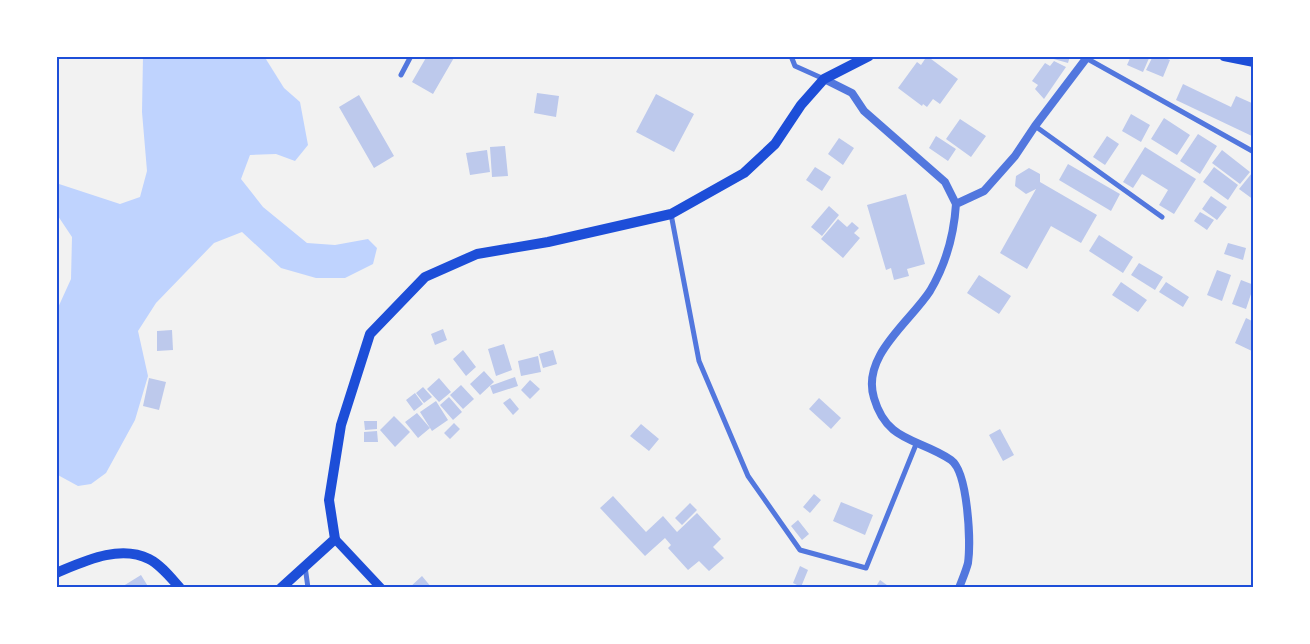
<svg xmlns="http://www.w3.org/2000/svg" width="1310" height="644" viewBox="0 0 1310 644" font-family="'Titillium Web',sans-serif">
  <rect width="100%" height="100%" fill="#f2f2f2"/>
  <path fill="#bfd3fe" d="M143,56H264L284,88L300,102L308,145L295,161L276,154L250,155L241,179L263,207L307,243L335,245L368,239L377,248L373,264L345,278H316L281,268L242,232L214,243L156,303L138,331L148,376L135,420L106,473L91,484L78,486L56,474V312L71,279L72,237L56,213V183L120,204L140,197L147,171L142,112Z"/>
  <path fill="#bdc9ec" d="M427,56H455L433,94L412,82Z
    M927,56L958,79L940,104L933,99L927,107L923,104L922,106L898,88L917,62L921,65Z
    M1043,56H1070L1068,63Z
    M1131,56H1150L1143,72L1127,65Z
    M1153,56H1161L1170,60L1163,77L1146,70Z
    M1054,61L1066,67L1044,99L1035,89L1038,85L1032,81L1045,63L1050,66Z
    M1183,84L1231,107L1236,96L1254,104V137L1176,100Z
    M537,93L559,96L556,117L534,113Z
    M656,94L694,114L674,152L636,132Z
    M359,95L394,156L374,168L339,107Z
    M1131,114L1150,125L1141,142L1122,131Z
    M1164,118L1190,135L1177,155L1151,139Z
    M960,119L986,136L971,157L946,139Z
    M1198,134L1217,146L1200,174L1180,161Z
    M936,136L956,149L948,161L929,148Z
    M1107,136L1119,144L1105,165L1093,157Z
    M839,138L854,148L843,165L828,154Z
    M505,146L508,176L492,177L490,147Z
    M1145,147L1196,179L1174,214L1159,205L1168,190L1142,174L1133,188L1123,182Z
    M487,150L490,172L470,175L466,153Z
    M1222,150L1250,172L1240,184L1212,163Z
    M1068,164L1120,194L1111,211L1059,180Z
    M815,167L831,177L822,191L806,180Z
    M1214,167L1238,185L1228,200L1203,182Z
    M1029,168L1040,174V182L1097,215L1081,243L1051,226L1027,269L1000,253L1036,189L1026,194L1015,186L1016,176Z
    M1252,173L1254,175V200L1239,189Z
    M906,194L925,264L907,269L909,276L894,280L891,268L886,270L867,205Z
    M1211,196L1227,207L1217,220L1202,209Z
    M829,206L839,215L822,236L811,227Z
    M1200,212L1214,220L1207,230L1194,221Z
    M838,219L847,227L852,222L859,228L854,233L860,238L843,258L821,239Z
    M1099,235L1133,257L1123,273L1089,251Z
    M1228,243L1246,248L1243,260L1224,254Z
    M1139,263L1163,277L1155,290L1131,275Z
    M1217,270L1231,275L1222,301L1207,295Z
    M979,275L1011,296L999,314L967,293Z
    M1241,280L1254,285L1246,309L1232,304Z
    M1121,282L1147,300L1138,312L1112,295Z
    M1166,282L1189,297L1183,307L1159,292Z
    M1246,318L1254,322V352L1235,343Z
    M443,329L447,340L435,345L431,334Z
    M172,330L173,350L157,351V331Z
    M504,344L512,370L496,376L488,349Z
    M463,350L476,367L466,376L453,359Z
    M553,350L557,364L543,368L539,354Z
    M538,356L541,372L521,376L518,361Z
    M484,371L494,382L480,395L470,384Z
    M515,377L518,386L493,394L490,386Z
    M149,378L166,382L159,410L143,406Z
    M439,378L451,392L439,402L427,389Z
    M530,380L540,389L530,399L521,390Z
    M461,385L474,399L463,409L450,395Z
    M423,387L432,397L424,403L416,393Z
    M415,393L423,404L414,411L406,400Z
    M449,397L462,412L453,420L440,405Z
    M510,398L519,409L513,415L503,403Z
    M819,398L841,418L831,429L809,409Z
    M436,401L448,420L432,431L420,412Z
    M417,413L430,428L418,438L405,422Z
    M394,416L410,432L395,447L380,430Z
    M364,421H377V429L365,430Z
    M454,423L460,429L450,439L444,433Z
    M641,424L659,439L649,451L630,436Z
    M1000,429L1014,455L1003,461L989,435Z
    M377,431L378,442H364V432Z
    M814,494L821,500L810,513L803,507Z
    M613,496L646,532L663,516L677,532L697,513L721,539L713,547L724,558L709,571L699,561L688,570L668,548L671,545L665,538L645,556L600,508Z
    M841,502L873,515L865,535L833,521Z
    M690,503L697,510L682,525L675,518Z
    M798,520L809,534L802,540L791,526Z
    M800,566L808,570L801,587L793,583Z
    M141,575L149,588H120Z
    M422,576L432,588H409Z
    M880,580L891,588H875Z"/>
  <g fill="none" stroke-linecap="round" stroke-linejoin="round">
    <path stroke="#5277de" stroke-width="5" d="M791,56L795,66L824,79
      M1086,58L1254,152
      M401,75L411,56
      M1035,126L1162,217
      M671,214L699,361L748,476L800,550L866,568L917,442
      M305,566L308,588"/>
    <path stroke="#5277de" stroke-width="8" d="M824,79L852,93L864,111L945,182L956,204
      M959,588C962,580 966,571 968,563C971,542 968,472 951,460C919,438 887,443 874,398C861,356 910,322 930,291C946,264 954,235 956,204L984,191L1015,156L1035,126L1088,56"/>
    <path stroke="#1d4ed8" stroke-width="9" d="M335,539L381,588"/>
    <path stroke="#1d4ed8" stroke-width="10" d="M1224,56L1254,62
      M56,573C83,562 119,544 149,559C161,565 171,578 180,588
      M281,588L335,539L329,500L341,425L370,334L425,277L477,254L548,242L671,214L744,173L775,144L801,105L824,79L869,56"/>
  </g>
  <rect width="1310" height="644" fill="none" stroke="#ffffff" stroke-width="115"/>
  <rect x="58" y="58" width="1194" height="528" fill="none" stroke="#1d4ed8" stroke-width="2"/>
</svg>
